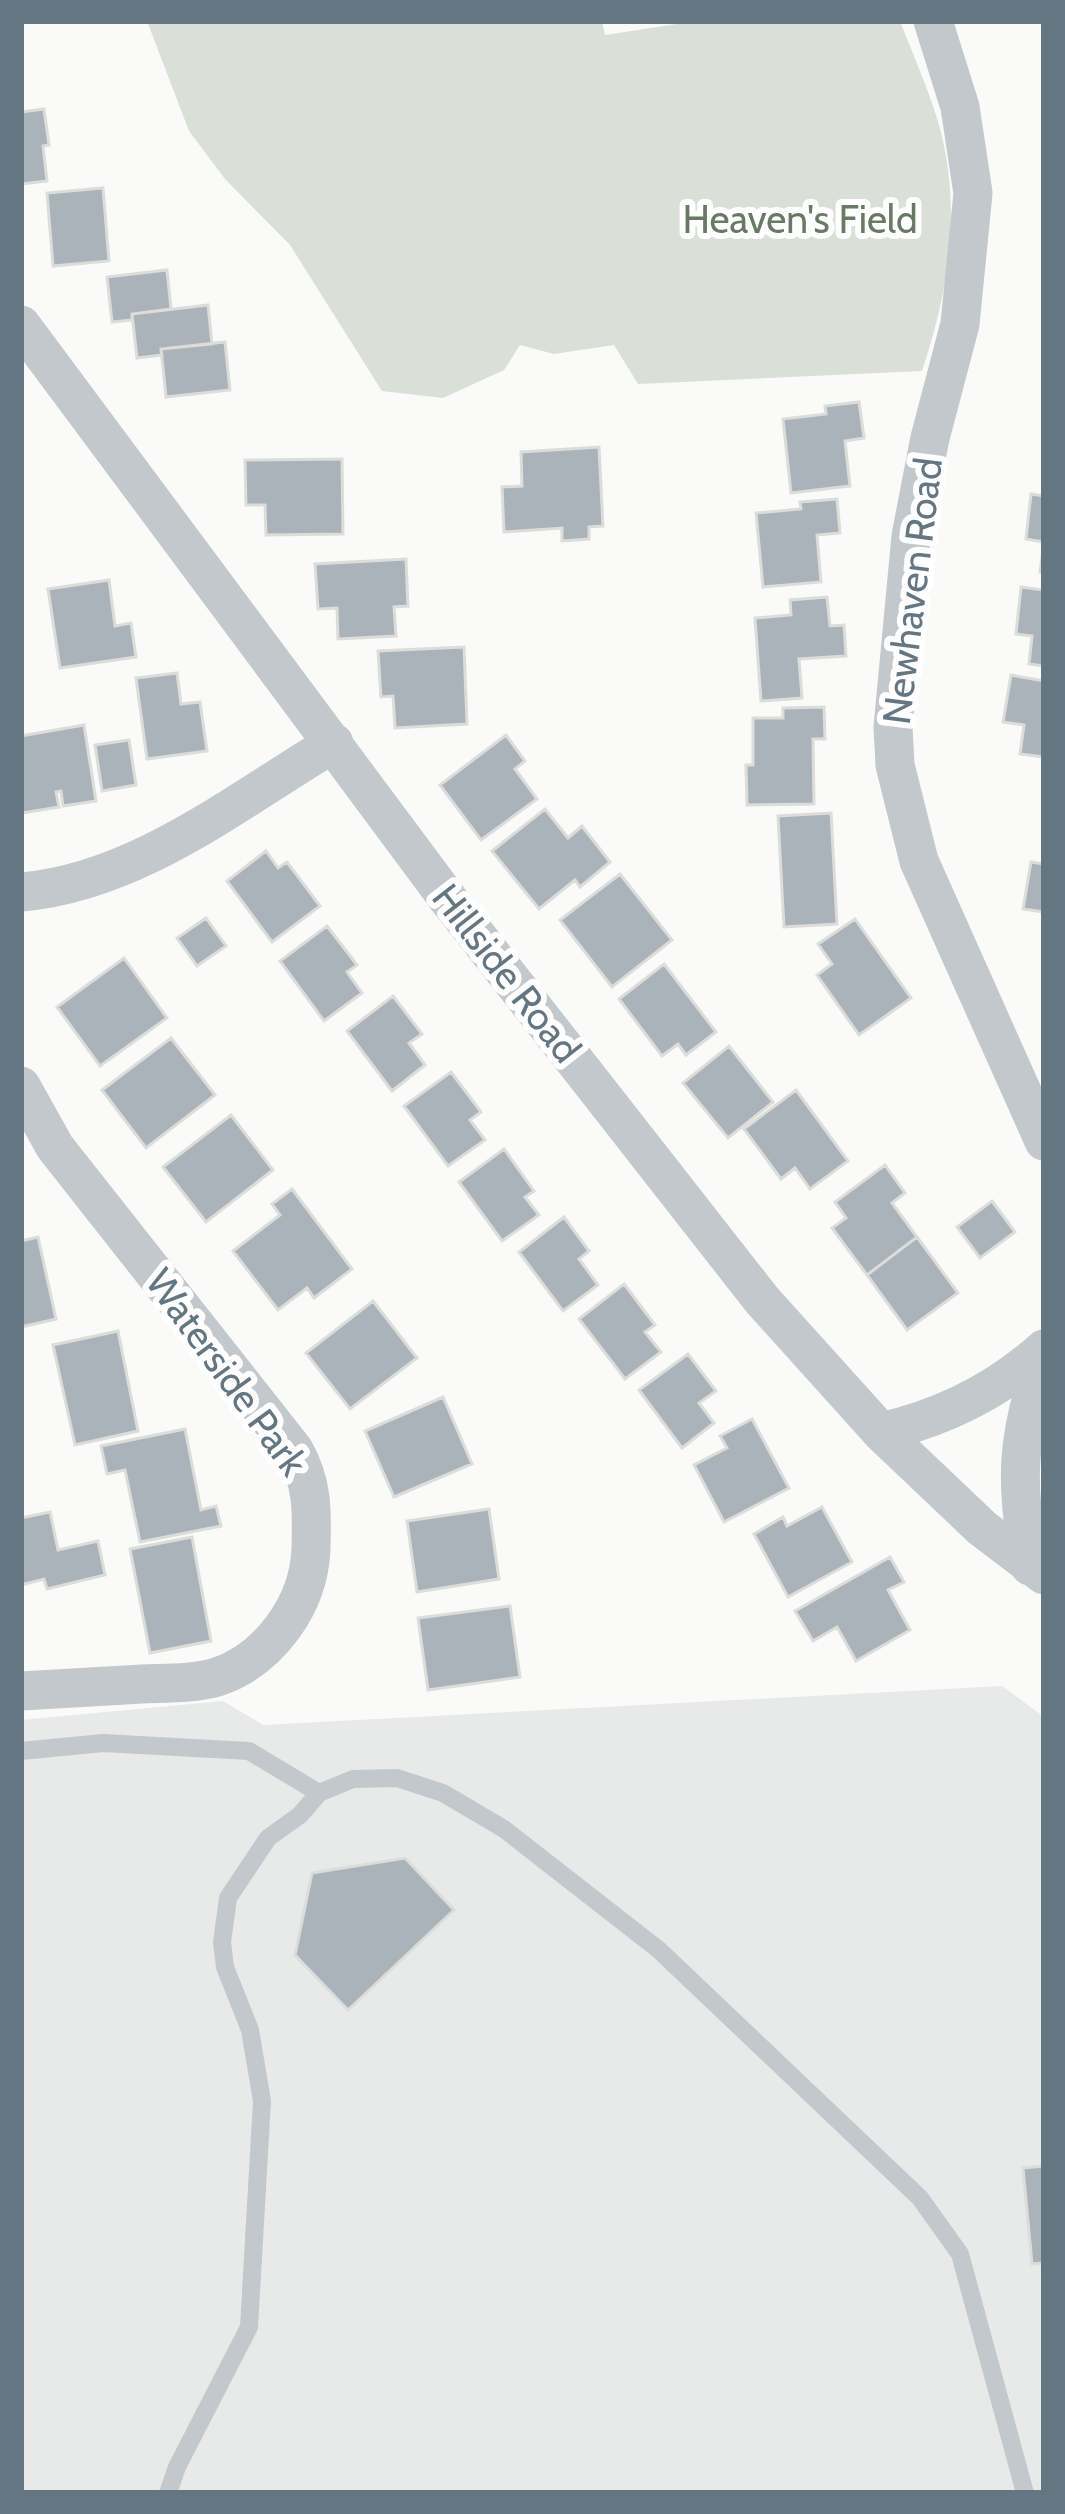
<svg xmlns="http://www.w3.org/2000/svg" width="1065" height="2514" viewBox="0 0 1065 2514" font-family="Cabin,sans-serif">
  <rect width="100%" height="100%" fill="#fafaf8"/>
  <path fill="#e8e9e9" d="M1002,1686L1044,1717V2493H21V1720L223,1701L263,1725Z"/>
  <path fill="#dadfd7" d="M147,21H602L605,35L696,21H900C913,55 929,90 939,125C962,209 949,290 922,371L638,384L614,345L554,354L520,345L504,370L443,398L382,391L290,245L225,179L189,131Z"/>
  <path fill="#aab3b9" stroke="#dcdcda" stroke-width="3" d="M44,109L49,145L43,146L47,181L21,184V112Z
    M103,188L109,261L53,266L47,193Z
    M167,270L171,309L132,314V320L112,322L107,277Z
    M208,305L212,344L161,349L162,355L137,358L132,314Z
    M225,342L230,390L166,397L161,349Z
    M859,402L864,438L845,441L850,486L791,493L783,419L826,414L825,406Z
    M599,447L603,526L589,527V539L562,541V528L504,532L502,487L522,486L521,452Z
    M342,459L343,534L266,535L265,505H246L245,460Z
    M1031,494L1044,496V573L1040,572L1044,542L1026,539Z
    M837,499L840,533L817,535L821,582L763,587L756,513L801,509L800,502Z
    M406,559L408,606L394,607L396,636L338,639L337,608L318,609L315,564Z
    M109,580L115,626L131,623L136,657L60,668L48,589Z
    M1021,587L1044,590V666L1029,664L1032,636L1016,634Z
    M827,597L830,626L844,625L846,656L799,659L802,698L761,701L755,618L791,615L790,600Z
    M464,647L467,724L395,728L393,696L381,697L378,651Z
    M177,673L181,704L200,702L207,751L147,759L136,678Z
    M1011,675L1044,681V757L1020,754L1024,725L1003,722Z
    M824,707L825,739H813L814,804L747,805L746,765H753V718H783V708Z
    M84,725L96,801L63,806L61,791L56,792L59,807L22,813L21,736Z
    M506,735L525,761L515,769L537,799L481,840L440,785Z
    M129,740L136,785L102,791L95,745Z
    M545,809L568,838L582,826L610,862L580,887L575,880L539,909L492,851Z
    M831,813L837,924L784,927L778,816Z
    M266,851L278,868L287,862L320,906L272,942L227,881Z
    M1031,862L1044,864V912L1023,909Z
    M620,874L672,940L612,987L560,920Z
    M206,918L226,946L197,966L177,938Z
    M855,919L911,998L859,1035L817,975L832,964L818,944Z
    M327,926L357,965L347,972L362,993L324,1021L280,961Z
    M124,958L167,1018L100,1066L57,1007Z
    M664,964L716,1032L686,1055L678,1044L662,1056L619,999Z
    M393,996L422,1034L409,1043L425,1065L392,1091L347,1031Z
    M171,1038L215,1095L146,1148L102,1090Z
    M729,1046L773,1102L728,1138L683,1083Z
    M451,1072L481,1112L470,1120L485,1140L448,1166L404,1106Z
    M796,1090L848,1161L810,1189L795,1168L781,1179L744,1129Z
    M231,1115L273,1170L206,1222L163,1167Z
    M504,1149L534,1191L525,1197L539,1215L502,1241L459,1182Z
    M885,1165L905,1193L892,1203L917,1237L867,1275L832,1228L846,1218L835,1202Z
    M292,1189L352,1269L314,1298L307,1288L278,1310L233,1251L280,1215L272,1204Z
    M992,1201L1015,1232L980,1258L957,1227Z
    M564,1217L589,1251L579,1259L598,1285L563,1311L519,1252Z
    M38,1237L56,1319L21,1327V1241Z
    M917,1237L958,1293L907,1330L867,1275Z
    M624,1284L655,1325L645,1332L661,1352L625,1379L579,1319Z
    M373,1301L417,1358L350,1409L306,1353Z
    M118,1331L138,1431L75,1445L53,1345Z
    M688,1354L716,1391L699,1403L714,1423L682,1448L639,1390Z
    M443,1397L472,1464L394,1497L365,1431Z
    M752,1419L789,1488L724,1522L694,1465L727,1448L720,1436Z
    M185,1429L201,1510L216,1506L221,1526L140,1542L125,1470L107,1474L101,1446Z
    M822,1507L852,1562L788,1597L754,1534L783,1517L787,1526Z
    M489,1509L499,1579L417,1592L407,1521Z
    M50,1512L58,1550L98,1541L105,1575L47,1589L44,1579L21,1585V1518Z
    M192,1537L211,1641L150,1653L130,1549Z
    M890,1557L904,1582L888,1590L910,1630L856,1661L837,1627L813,1641L795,1611Z
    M510,1606L520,1677L428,1690L418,1618Z
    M405,1858L454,1910L348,2010L295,1955L312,1873Z
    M1044,2166V2263L1032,2264L1023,2168Z"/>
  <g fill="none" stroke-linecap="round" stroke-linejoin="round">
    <path stroke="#c3c8cc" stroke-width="18" d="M21,1751L103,1743L249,1751L319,1793
      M168,2493L177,2467L249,2327L262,2101L250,2030L225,1967L222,1942L228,1898L268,1838L300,1815L319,1793L353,1779L397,1778L443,1793L504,1829L659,1950L920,2198L960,2254L1025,2493"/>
    <path stroke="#c3c8cc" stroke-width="39" d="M933,21L960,107L973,193L960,324L930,438L911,536L893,727L895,765L919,861L1044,1141
      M21,325L448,899L762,1300L881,1432L982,1528L1044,1575
      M21,892C137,882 237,801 334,743
      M21,1086L55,1147L294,1450C313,1483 312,1511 311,1549C309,1604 270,1659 217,1677C193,1684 167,1683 142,1684C102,1686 61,1689 21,1691
      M881,1432C943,1418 996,1392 1044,1349
      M1030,1566C1015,1478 1016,1443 1044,1357"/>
  </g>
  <g text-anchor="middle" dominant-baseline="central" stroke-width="12" stroke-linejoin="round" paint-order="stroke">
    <g font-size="39" fill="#687a64" stroke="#fff">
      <text x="800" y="219">Heaven's Field</text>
    </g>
    <g font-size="39" fill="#657683" stroke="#fff">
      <text transform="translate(912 591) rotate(-83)">Newhaven Road</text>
      <text transform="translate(507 973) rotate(52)">Hillside Road</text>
      <text transform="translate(227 1372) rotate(54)">Waterside Park</text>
    </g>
  </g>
  <rect width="1065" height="2514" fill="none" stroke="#657683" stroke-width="48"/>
</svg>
